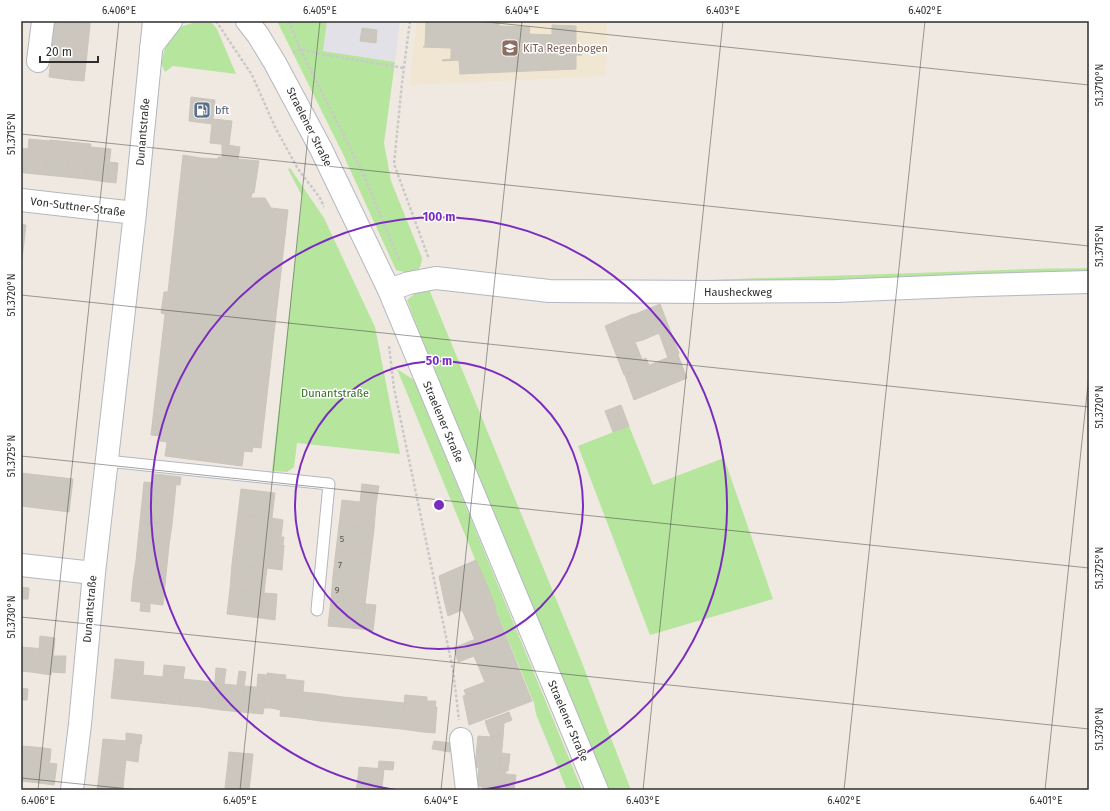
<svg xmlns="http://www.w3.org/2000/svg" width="1110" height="811" viewBox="0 0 1110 811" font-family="'Fira Sans',sans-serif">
  <rect width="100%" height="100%" fill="#efe9e1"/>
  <path fill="#e3e1e8" d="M327,21H400L395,62L323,51Z"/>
  <path fill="#f0e6d1" d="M417,21H607L606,76L409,85Z"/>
  <path fill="#b6e59e" d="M277,21H327L323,51L395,62L384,143L391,181L422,258C421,276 410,274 396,270L342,152Z
    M193,23H212L217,29L236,74L173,66L165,72L161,63L167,41L173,33L180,27Z
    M290,168L324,218L375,327L400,454L297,443L294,467L287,472L272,471L302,196L288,169Z
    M1089,268V275L840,284H592L1030,269Z
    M427,284L579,655L631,790H604L417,327L407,300Z
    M397,369L414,380L582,790H567L536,714L534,703Z
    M629,426L653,485L724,458L773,599L650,635L578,446Z"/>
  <path fill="#cbc7bf" stroke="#cbc5ba" d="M55,21L78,24L76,42L53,40Z
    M55,21H78V24Z
    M78,21H90V25L78,24Z
    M426,21L499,22V26L530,27L529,34L552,35V25L576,26V54L582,55H576V69L460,74L459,60L443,61L442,60L451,59V48L423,47L425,46Z
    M78,24L90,25L88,44L76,42Z
    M362,28L377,30L376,43L360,41Z
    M53,40L76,42L74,61L51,59Z
    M76,42L88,44L86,63L74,61Z
    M51,59L74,61L71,80L49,77Z
    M74,61L86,63L84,81L71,80Z
    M191,97L215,100L213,119L232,121L229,145L210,143L212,124L189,121Z
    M29,139L50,141L48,151L28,149Z
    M50,140L70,142L69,153L48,151Z
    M70,142L91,144L89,156L69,153Z
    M222,144L240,147L238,159L222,157Z
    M90,147L111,149L110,158L89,156Z
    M21,148L28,149L25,173L21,172Z
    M28,149L48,151L46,175L25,173Z
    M48,151L69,153L66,177L46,175Z
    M69,153L89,156L86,179L66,177Z
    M183,155L201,158L199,175L181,173Z
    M89,156L110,158L107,182L86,179Z
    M218,157L259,161L254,193L215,189Z
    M201,158L218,159L215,189L252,193L251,198H265L271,208L288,210L261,448L253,447L252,452L244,451L242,466L165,456L167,442L160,441L161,436L151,435L165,314L161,313L164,292H168L181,173L199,175Z
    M109,162L118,163L116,183L107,182Z
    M21,224L26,225L21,268Z
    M660,304L679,353L668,358L659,333L643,340L633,315Z
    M633,314L643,340L635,342L645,367L624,375L605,326Z
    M679,353L678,355L687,378L634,400L625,375Z
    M646,358L649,365L645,367L642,360Z
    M621,405L629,426L613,432L605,411Z
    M21,473L73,479L69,512L21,506Z
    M154,474L164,475L163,484L153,483Z
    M164,475L181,477L180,485L163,484Z
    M144,482L176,485L174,505L142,502Z
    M362,484L379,486L376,504L360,502Z
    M241,489L275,493L272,518L238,514Z
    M342,500L376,504L374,529L339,525Z
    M142,502L174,505L172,525L140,521Z
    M238,514L272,518L270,543L235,539Z
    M272,518L283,520L281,537H284L283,544L270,543Z
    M140,521L172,525L169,545L138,541Z
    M339,525L374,529L371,554L336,550Z
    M235,539L270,543L267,568L232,564Z
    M138,541L169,545L167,565L136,561Z
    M270,543L284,545L282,570L267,568Z
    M336,550L371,554L368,579L333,576Z
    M476,560L486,583L456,596L448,572Z
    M136,561L167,565L165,585L133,581Z
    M232,564L267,568L264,593L230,589Z
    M448,572L456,596L444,600L439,576Z
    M333,576L368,579L365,604L331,600Z
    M133,581L165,585L163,605L131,601Z
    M486,583L496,608L467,621L456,596Z
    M21,587L29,588L28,599H21Z
    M230,589L264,593L261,618L227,614Z
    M264,593L277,594L275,620L261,618Z
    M456,596L462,610L448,616L444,600Z
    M331,600L365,604L362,629L328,626Z
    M141,602L150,603V612L140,611Z
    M365,604L376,605L373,631L362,629Z
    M495,609L503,629L475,640L467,621Z
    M503,629L521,674L494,684L476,639Z
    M40,636L55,638L54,650L39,649Z
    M476,639L494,684L466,695L464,690L485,682L468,642Z
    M468,642L474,656L458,662L454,648Z
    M21,647L33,648L31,672L21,671Z
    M33,648L54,650L51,675L31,672Z
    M53,656H66L65,673L52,672Z
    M115,659L144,662L143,675L114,671Z
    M164,665L185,667L183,679L163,677Z
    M216,668L226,669L224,684L215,682Z
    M114,671L122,672L119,699L111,698Z
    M239,671L246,672L244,686L237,685Z
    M122,672L143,675L140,701L119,699Z
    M267,673L275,674L271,708H264Z
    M258,674L266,675L265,688L257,687Z
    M275,674L286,675L280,710L271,708Z
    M521,674L532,701L469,725L463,696Z
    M143,675L163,677L160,703L140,701Z
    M163,677L183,679L180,705L160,703Z
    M183,679L203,681L201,707L180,705Z
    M286,679L304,681L303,692L284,690Z
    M203,681L224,684L221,710L201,707Z
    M224,684L244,686L241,712L221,710Z
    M244,686L266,688L263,714L241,712Z
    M21,688L28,689L27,700H21Z
    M283,690L303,692L300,718L280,716Z
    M303,692L323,694L320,721L300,718Z
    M323,694L343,697L341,723L320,721Z
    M405,695L427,697V701H436L435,707L404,703Z
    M343,697L364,699L361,725L341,723Z
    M364,699L384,701L381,727L361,725Z
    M384,701L404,703L401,729L381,727Z
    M404,703L426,706L423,732L401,729Z
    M426,706L437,707L435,733L423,732Z
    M509,712L512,720L488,730L485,721Z
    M504,723L503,738L493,737L491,729Z
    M491,729L493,735V737H491L488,730Z
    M126,733L142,735L141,744L126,741Z
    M478,736L503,738L500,770L475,767Z
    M103,739L128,741L126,760L101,757Z
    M434,741L451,743L450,752L432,749Z
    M128,742L140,743L138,762L126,760Z
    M23,746L44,748L42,759L21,757Z
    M44,748L51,749L50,760L42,759Z
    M229,752L253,754L251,773L227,771Z
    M501,753L510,754L508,771L500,770Z
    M21,757L42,759L39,783L21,781Z
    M101,757L126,760L124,778L99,775Z
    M42,759L50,760L49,763L57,764L54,785L39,783Z
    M379,761L394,762L393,770L378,769Z
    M359,767L384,769L382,788L357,785Z
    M479,767L506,770L504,789L477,786Z
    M227,771L251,773L249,790L225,788Z
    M506,774L516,775L514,790L504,789Z
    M99,775L124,778L123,790H97Z
    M357,785L382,788V790H356Z
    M482,787L509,790H482Z"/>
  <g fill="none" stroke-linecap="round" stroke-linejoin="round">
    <g stroke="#b4b7c1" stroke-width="13">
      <path id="lane" d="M107,461L329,484L317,610"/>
    </g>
    <g stroke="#b4b7c1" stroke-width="24">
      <path id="street" d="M151,47L171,21
        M38,61L43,21
        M21,200L135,213
        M389,290L409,283L436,278L549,291L711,292L836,291L980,285L1089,282
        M21,565L94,573
        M461,739L467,790
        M72,790L80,724L94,573L135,213L154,21"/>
    </g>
    <g stroke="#b4b7c1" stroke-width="24">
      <path id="secondary" d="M247,21L258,35L275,63L321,149L389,290L597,790"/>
    </g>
    <path stroke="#c9c9c9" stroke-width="2.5" stroke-dasharray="3 2" stroke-linecap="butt" d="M216,21L252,75L275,127L298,169L320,198L324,207
      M289,21L300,49L363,173L399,260
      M410,21L402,83L394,164L429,259
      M293,53L300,49L320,54L405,68
      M389,346L394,388L453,670L459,720"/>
    <use href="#lane" stroke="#fff" stroke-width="11"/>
    <use href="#street" stroke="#fff" stroke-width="22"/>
    <use href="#secondary" stroke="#fff" stroke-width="22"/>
  </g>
  <path fill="none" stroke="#2e2e2e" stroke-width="1" stroke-opacity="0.45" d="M478,21L1089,85M21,134L1089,246M21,295L1089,407M21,456L1089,568M21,617L1089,729M21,778L139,790M38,790L119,21M240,790L320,21M441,790L522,21M643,790L723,21M844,790L925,21M1045,790L1089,375"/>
  <g fill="none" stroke="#7b2cbf" stroke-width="2">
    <circle cx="439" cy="505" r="144"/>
    <path d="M396 790A288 288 0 1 1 482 790"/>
  </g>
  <defs>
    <g id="school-square" transform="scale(0.9)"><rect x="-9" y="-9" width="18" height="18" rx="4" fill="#8d6e63" stroke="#fff"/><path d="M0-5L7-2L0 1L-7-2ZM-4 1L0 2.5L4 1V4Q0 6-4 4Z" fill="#fff"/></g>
    <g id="fuel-square" transform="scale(0.9)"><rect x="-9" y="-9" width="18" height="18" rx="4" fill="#5c6f8a" stroke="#fff"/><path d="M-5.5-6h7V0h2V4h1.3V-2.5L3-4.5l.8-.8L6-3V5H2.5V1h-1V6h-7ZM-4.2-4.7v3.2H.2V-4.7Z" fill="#fff"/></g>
  </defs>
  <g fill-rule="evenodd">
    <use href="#school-square" x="510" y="48"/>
    <use href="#fuel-square" x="202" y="110"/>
  </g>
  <g text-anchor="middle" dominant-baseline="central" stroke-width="3" stroke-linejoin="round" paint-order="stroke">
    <g font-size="9" fill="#555452">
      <text x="342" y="539">5</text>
      <text x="340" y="565">7</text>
      <text x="337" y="590">9</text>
    </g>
    <g font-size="11" fill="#785e54" stroke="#fff" text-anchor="start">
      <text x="523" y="48">KiTa Regenbogen</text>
    </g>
    <g font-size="11" fill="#4e5e75" stroke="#fff" text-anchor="start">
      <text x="215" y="110">bft</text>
    </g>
    <g font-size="11" fill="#2e2e2e" stroke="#fff">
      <text transform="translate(309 127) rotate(63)">Straelener Straße</text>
      <text transform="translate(143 132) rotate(-85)">Dunantstraße</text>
      <text transform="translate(78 207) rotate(7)">Von-Suttner-Straße</text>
      <text x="738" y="292">Hausheckweg</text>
      <text transform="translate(443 422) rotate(67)">Straelener Straße</text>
      <text transform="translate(90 609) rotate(-85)">Dunantstraße</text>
      <text transform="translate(568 721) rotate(67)">Straelener Straße</text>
    </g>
    <g font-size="11" fill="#2c6e1b" stroke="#fff">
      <text x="335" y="393">Dunantstraße</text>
    </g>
  </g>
  <circle cx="439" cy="505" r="6" fill="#7b2cbf" stroke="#fff" stroke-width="2"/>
  <g font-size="12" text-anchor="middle" font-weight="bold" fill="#7b2cbf" stroke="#fff" stroke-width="3" stroke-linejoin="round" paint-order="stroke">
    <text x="439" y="221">100 m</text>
    <text x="439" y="365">50 m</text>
  </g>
  <rect width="1110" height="811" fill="none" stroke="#ffffff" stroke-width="44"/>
  <path d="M40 56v6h58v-6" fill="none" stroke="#2e2e2e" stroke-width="2"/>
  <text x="46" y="56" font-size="12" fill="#2e2e2e" stroke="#ffffff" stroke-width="3" paint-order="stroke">20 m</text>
  <rect x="22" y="22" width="1066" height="767" fill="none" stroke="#2e2e2e" stroke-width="1.5"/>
  <g font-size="10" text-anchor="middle" fill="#2e2e2e">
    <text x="119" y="14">6.406°E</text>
    <text x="320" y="14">6.405°E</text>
    <text x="522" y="14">6.404°E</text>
    <text x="723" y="14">6.403°E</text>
    <text x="925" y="14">6.402°E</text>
    <text transform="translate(1099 85) rotate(-90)" y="4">51.3710°N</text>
    <text transform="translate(11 134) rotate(-90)" y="4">51.3715°N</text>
    <text transform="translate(1099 246) rotate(-90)" y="4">51.3715°N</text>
    <text transform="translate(11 295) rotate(-90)" y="4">51.3720°N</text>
    <text transform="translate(1099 407) rotate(-90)" y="4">51.3720°N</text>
    <text transform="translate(11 456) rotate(-90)" y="4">51.3725°N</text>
    <text transform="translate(1099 568) rotate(-90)" y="4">51.3725°N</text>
    <text transform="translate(11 617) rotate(-90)" y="4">51.3730°N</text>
    <text transform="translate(1099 729) rotate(-90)" y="4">51.3730°N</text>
    <text x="38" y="804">6.406°E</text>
    <text x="240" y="804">6.405°E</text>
    <text x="441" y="804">6.404°E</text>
    <text x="643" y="804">6.403°E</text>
    <text x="844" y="804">6.402°E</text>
    <text x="1046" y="804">6.401°E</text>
  </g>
</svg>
